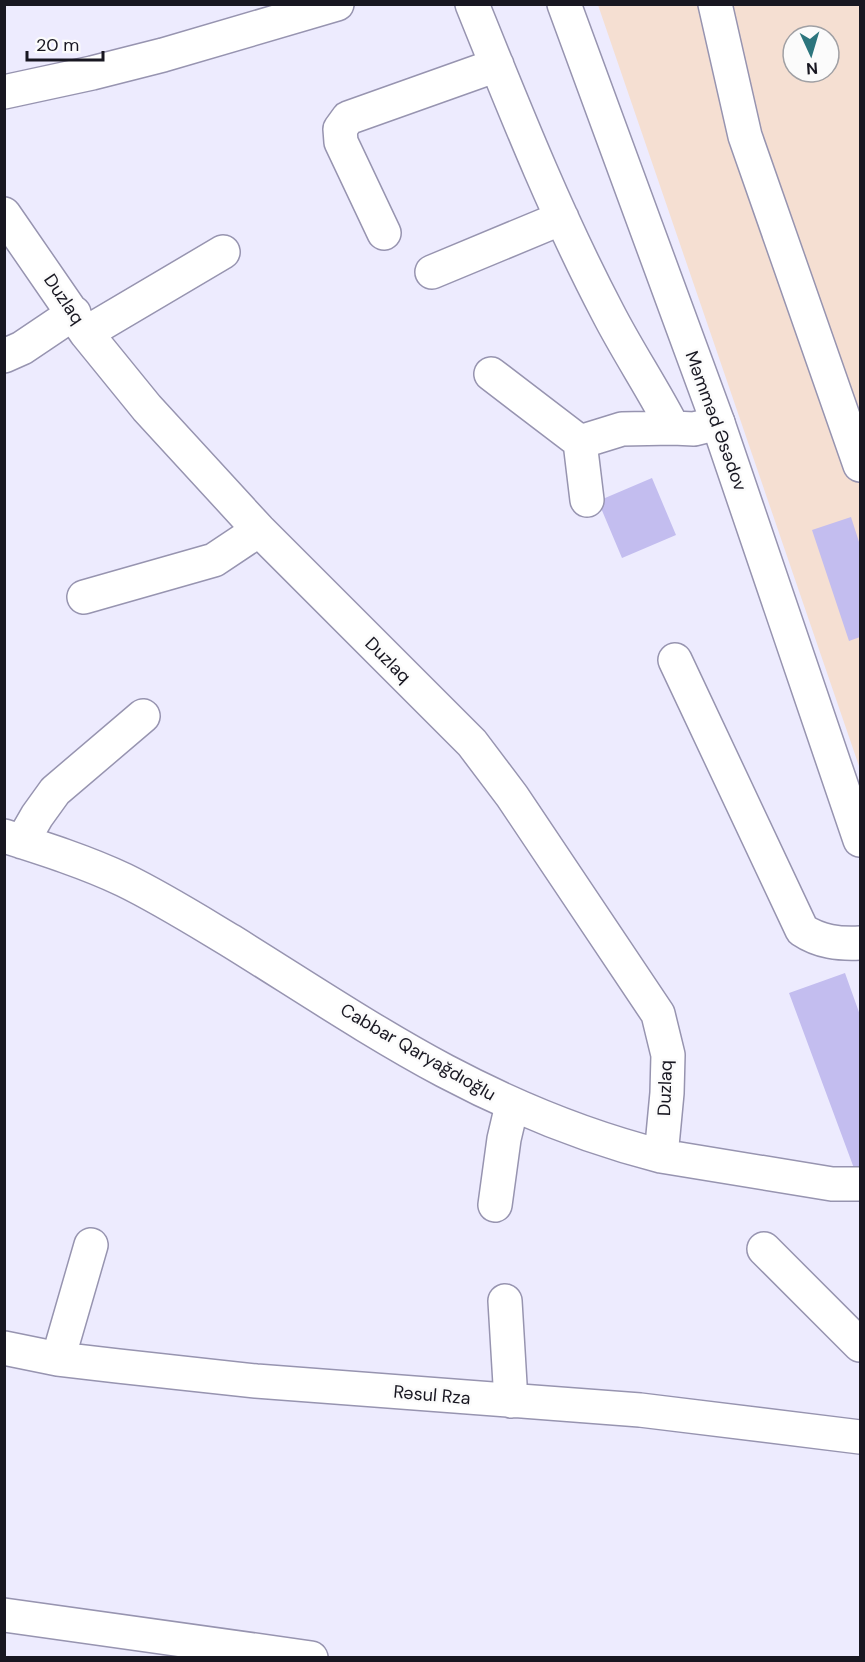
<svg xmlns="http://www.w3.org/2000/svg" width="865" height="1662" viewBox="0 0 865 1662" font-family="'DM Sans',sans-serif">
  <rect width="100%" height="100%" fill="#edebfe"/>
  <path fill="#f5dfd2" fill-rule="evenodd" d="M598,5H860V769ZM793,36H829V72H793Z"/>
  <path fill="#c3bdef" d="M652,478L676,535L622,558L598,501Z
    M851,517L860,545V637L849,641L812,530Z
    M845,973L860,1015V1169L855,1171L789,993Z"/>
  <g fill="none" stroke-linecap="round" stroke-linejoin="round">
    <g stroke="#9794b0" stroke-width="36">
      <path id="minor" d="M472,4C514,108 556,214 608,313C628,352 653,389 673,428L694,429L718,423
        M715,4L745,136L860,465
        M4,92L92,73L163,55L337,4
        M4,214L86,333L147,408L259,530L472,743L512,796L658,1014L668,1055L667,1093L661,1156
        M384,233L341,142L340,129L348,118L497,65
        M432,272L562,218
        M86,333L223,252
        M4,356L22,348L74,313
        M491,374L580,442L587,500
        M580,442L622,429L673,428
        M84,597L214,560L259,530
        M675,660L802,930C820,942 839,944 860,943
        M4,836C45,849 86,862 124,880C161,898 196,920 231,941C302,985 372,1032 445,1071C513,1107 586,1137 661,1156L832,1184H860
        M22,842L37,816L55,791L143,716
        M495,1205L504,1139L512,1105
        M764,1249L860,1345
        M505,1301L511,1401
        M4,1348L58,1359L118,1366L256,1381L640,1410L860,1437
        M58,1359L91,1245
        M4,1615L311,1658"/>
    </g>
    <g stroke="#9794b0" stroke-width="36">
      <path id="major" d="M564,4L718,423L860,840"/>
    </g>
    <use href="#minor" stroke="#fff" stroke-width="33"/>
    <use href="#major" stroke="#fff" stroke-width="33"/>
  </g>
  <g text-anchor="middle" dominant-baseline="central" stroke-width="5" stroke-linejoin="round" paint-order="stroke">
    <g font-size="18" fill="#181721" stroke="#fbfbfb">
      <text transform="translate(64 299) rotate(56)">Duzlaq</text>
      <text transform="translate(716 421) rotate(70)">Məmməd Əsədov</text>
      <text transform="translate(388 660) rotate(45)">Duzlaq</text>
      <text transform="translate(418 1052) rotate(30)">Cabbar Qaryağdıoğlu</text>
      <text transform="translate(665 1088) rotate(-88)">Duzlaq</text>
      <text transform="translate(432 1395) rotate(5)">Rəsul Rza</text>
    </g>
  </g>
  <rect width="865" height="1662" fill="none" stroke="#181721" stroke-width="12"/>
  <g transform="translate(811 54) rotate(176)"><circle r="28" fill="#fbfbfb" stroke="#a0a0a4" stroke-width="1.5"/>
  <path d="M0-4.5L10 22L0 15L-10 22Z" fill="#2c757d"/>
  <text y="-9" font-size="16" font-weight="bold" text-anchor="middle" fill="#181721">N</text>
  </g>
  <path d="M27 51v9h76v-9" fill="none" stroke="#181721" stroke-width="3"/>
  <text x="36" y="51" font-size="18" fill="#181721" stroke="#fbfbfb" stroke-width="4.5" paint-order="stroke">20 m</text>
</svg>
